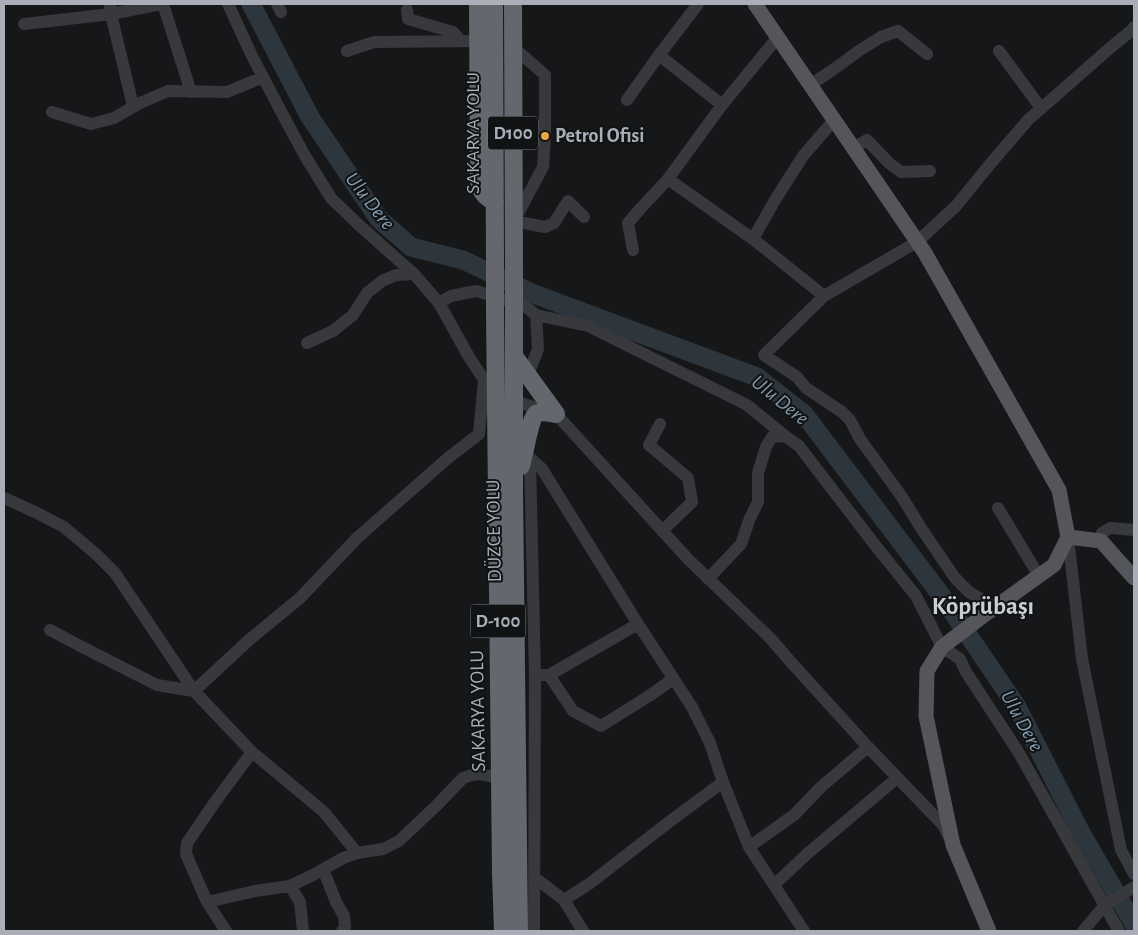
<svg xmlns="http://www.w3.org/2000/svg" width="1138" height="935" viewBox="0 0 1138 935" font-family="'Alegreya Sans',sans-serif">
  <rect width="100%" height="100%" fill="#161718"/>
  <g fill="none" stroke-linecap="round" stroke-linejoin="round">
    <path stroke="#2d363c" stroke-width="19" d="M251,4L310,117L378,218L411,247L463,260L534,294L757,377L804,414L941,595L1017,707L1081,833L1134,924"/>
    <path stroke="#38393d" stroke-width="12" d="M163,4L191,92
      M228,4L252,56L284,117L305,156L331,198L360,226L414,274L439,303L469,357L496,398L514,401L556,414L688,559L771,639L789,660L868,747L943,825L949,837
      M277,4L281,12
      M698,4L659,55L722,105
      M407,10L408,19L453,32L461,41
      M24,24L111,14L110,4
      M778,37L722,105L668,179L753,239L824,296L764,355L797,377L806,388L842,412L850,420L860,439L902,497L921,528L955,578L969,592L994,607
      M513,47L545,75V136L543,167L514,221L545,227L554,223L568,201L584,217
      M347,51L374,42L478,41
      M999,51L1041,108
      M810,85L834,69L860,50L881,37L898,31L927,54
      M627,100L659,55
      M133,106L111,14L161,4
      M52,112L91,124L114,118L140,103L168,91L227,92L263,77
      M853,148L867,140L889,163L901,172L930,171
      M753,239L775,200L803,156L834,120
      M633,250L628,223L641,208L668,179
      M824,296L917,242L956,206L991,163L1028,120L1110,48L1132,30L1134,27
      M439,303L451,296L476,291L507,300L526,307L536,315L588,326L747,405L785,436
      M307,343L333,331L353,315L367,293L382,281L396,275L414,274
      M528,375L538,349L536,315
      M660,424L649,445L688,478L692,502L662,531
      M528,455L530,458L535,676L534,931
      M530,458L542,469L638,624L692,707L710,743L723,782L749,847L804,931
      M4,498L35,512L64,527L97,555L115,573L194,691L252,752L215,802L187,843L186,854L207,902
      M998,508L1039,576
      M1068,537L1082,659L1121,850L1134,874
      M1101,541L1102,533L1110,528L1134,530
      M708,579L741,544L750,518L758,502V473L766,447L772,437L785,436L799,446L875,545L916,596L942,647L960,659L966,672L1019,753L1119,931
      M50,630L88,650L157,685L194,691L249,640L300,598L357,538L448,458L479,434L484,380
      M542,675H549L638,624
      M549,675L573,711L601,726L649,696L673,679
      M252,752L324,812L357,853
      M749,847L794,815L821,787L868,747
      M323,869L336,902L344,916L345,927L342,931
      M534,877L564,900L583,931
      M774,885L807,854L897,778
      M290,886L300,902L303,931
      M564,900L589,884L669,822L723,782
      M226,931L207,902L255,891L290,886L313,875L343,858L357,853L383,849L399,841L436,806L463,778L472,775L479,774L500,778
      M1083,931L1104,906L1134,887"/>
    <path stroke="#54565c" stroke-width="15" d="M755,4L925,253L1059,490L1068,537L1054,565L983,616L942,647L927,671L926,716L953,845L989,931
      M1068,537L1101,541L1134,578"/>
    <path stroke="#64676e" stroke-width="18" d="M478,4L479,183C481,193 486,198 495,202
      M494,4L495,261
      M513,4L514,262
      M495,311L501,872L503,931
      M514,311V491L519,931
      M514,356L556,414
      M521,466C524,456 530,419 536,414C541,411 550,413 556,414"/>
    <path stroke="#64676e" stroke-width="18" d="M514,262V311
      M495,311V261"/>
  </g>
  <circle fill="#e9a73e" stroke="#111213" stroke-width="2" cx="545" cy="136" r="5"/>
  <g text-anchor="middle" dominant-baseline="central" stroke-width="4" stroke-linejoin="round" paint-order="stroke">
    <g fill="#111213" stroke="#7b7f86" stroke-width="1">
      <rect x="488" y="116.5" width="50" height="33" rx="4"/>
      <rect x="470.5" y="604.5" width="55" height="33" rx="4"/>
    </g>
    <g font-size="19" font-weight="bold" fill="#a9aeb8">
      <text x="513" y="133">D100</text>
      <text x="498" y="621">D-100</text>
    </g>
    <g font-size="20" fill="#a9aeb8" stroke="#111213">
      <text transform="translate(473 133) rotate(-90)">SAKARYA YOLU</text>
      <text transform="translate(494 531) rotate(-91)">DÜZCE YOLU</text>
      <text transform="translate(478 711) rotate(-91)">SAKARYA YOLU</text>
    </g>
    <g font-size="20" font-weight="bold" fill="#a9aeb8" stroke="#111213" text-anchor="start">
      <text x="555" y="136">Petrol Ofisi</text>
    </g>
    <g font-size="21" font-style="italic" fill="#829db1" stroke="#111213">
      <text transform="translate(370 201) rotate(52)">Ulu Dere</text>
      <text transform="translate(780 400) rotate(39)">Ulu Dere</text>
      <text transform="translate(1022 721) rotate(61)">Ulu Dere</text>
    </g>
    <g font-size="25" font-weight="bold" fill="#cacdd4" stroke="#111213">
      <text x="983" y="606">Köprübaşı</text>
    </g>
  </g>
  <rect width="1138" height="935" fill="none" stroke="#a9aeb8" stroke-width="10"/>
</svg>
